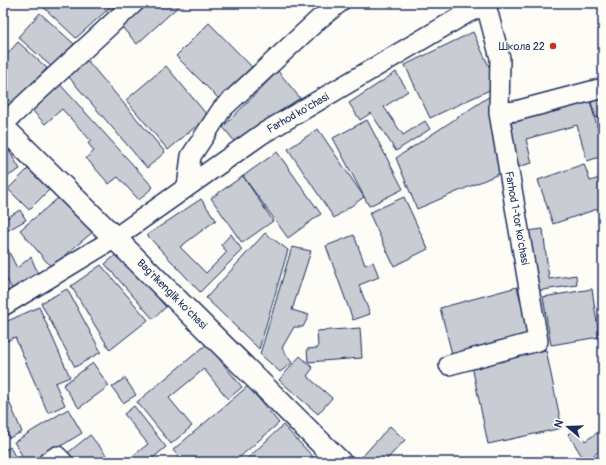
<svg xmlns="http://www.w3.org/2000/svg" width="606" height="465" viewBox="0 0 606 465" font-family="Pangolin,sans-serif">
  <rect width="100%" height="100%" fill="#fdfcf7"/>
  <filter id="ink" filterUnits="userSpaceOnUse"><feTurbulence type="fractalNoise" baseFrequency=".025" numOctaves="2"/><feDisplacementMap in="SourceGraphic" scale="8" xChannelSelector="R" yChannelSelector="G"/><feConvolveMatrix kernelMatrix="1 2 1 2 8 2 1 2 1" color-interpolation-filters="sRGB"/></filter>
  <g filter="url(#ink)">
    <path fill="#c9ccd3" stroke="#1b2f5e" d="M39,3H115L76,38Z
      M145,3H182L137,44L120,25Z
      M40,13L74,44L53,68L18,37Z
      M209,23L253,68L220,100L176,56Z
      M473,32L498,86L430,118L405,65Z
      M18,42L47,68L14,105L3,95V59Z
      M86,59L165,152L147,168L67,75Z
      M166,66L208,116L168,150L126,100Z
      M278,71L300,98L235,142L223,127Z
      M396,72L408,91L384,107L403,135L425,121L430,129L396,151L371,113L360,120L349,103Z
      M57,81L153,187L139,200L118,177L109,184L86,158L94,151L88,143L91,141L62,109L45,124L29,107Z
      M493,94L501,173L417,209L396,158Z
      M603,98V116L596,118L591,102Z
      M590,101L603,148V156L587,161L577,125L526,139L532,163L514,168L503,125Z
      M367,120L403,189L369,206L333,138Z
      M318,129L364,197L334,218L288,149Z
      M9,151L20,169L3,179V154Z
      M277,152L321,214L288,238L243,176Z
      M584,164L590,181L603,177V207L553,224L538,180Z
      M29,168L50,189L29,210L8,189Z
      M243,176L273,221L242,243L211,198Z
      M63,194L94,231L51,267L20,230Z
      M404,197L428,249L394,266L369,213Z
      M201,199L216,220L180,247L206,273L227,252L221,245L231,234L242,250L200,292L147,235Z
      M20,210L26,220L3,233V220Z
      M543,229L549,279L576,275L577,285L536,291L528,231Z
      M265,233L288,250L259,349L206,298Z
      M354,235L365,265L373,262L379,277L359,285L370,314L353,320L326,246Z
      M3,240L17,268L31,257L39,276L13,291L3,272Z
      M292,247L311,251L292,310L309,315L303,327H294L282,348L292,363L280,372L260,354Z
      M118,253L166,307L153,319L105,264Z
      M101,265L148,320L110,350L71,286Z
      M517,287L529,333L452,354L440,308Z
      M67,289L101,352L75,367L41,303Z
      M592,289L599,337L551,345L543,297Z
      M39,307L70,377L55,383L65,405L48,413L15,337L3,343V323Z
      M360,328L362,358L308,362L307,349L318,348L317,331Z
      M207,344L242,387L228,399L204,369L169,398L192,426L171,444L137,402Z
      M546,350L562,428L488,444L472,366Z
      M300,356L313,368L307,376L332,398L318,414L279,380Z
      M93,363L109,386L79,408L63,385Z
      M125,378L136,395L123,403L112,387Z
      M248,386L279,423L234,462H183L173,450Z
      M3,387L22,432L9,438L3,423Z
      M134,406L166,447L148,462H125L148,444L124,414Z
      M68,409L82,433L35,462H26L14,442Z
      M283,425L318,462H244Z
      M390,426L405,440L387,459L390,462H363L360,459Z
      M577,428L585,441L603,429V449L585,461L568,434Z
      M90,435L112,462H71L65,455Z
      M10,447L18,462H3V451Z"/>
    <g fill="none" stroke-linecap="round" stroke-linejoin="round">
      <g stroke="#1b2f5e" stroke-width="22">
        <path id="minor" d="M499,113L516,111L603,88
          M3,124L134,3
          M187,187L191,156L222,109L318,20L339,3
          M3,306L115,238L262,134L467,13L489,3
          M449,365L538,341L499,113L500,58L486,5
          M48,462L57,456L63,462"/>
      </g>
      <g stroke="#1b2f5e" stroke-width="25">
        <path id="major" d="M3,127L340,462"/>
      </g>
      <use href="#minor" stroke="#fdfcf7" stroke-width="19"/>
      <use href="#major" stroke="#fdfcf7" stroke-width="22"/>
    </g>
  </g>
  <circle fill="#c8321e" stroke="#fdfcf7" stroke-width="1.5" cx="553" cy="46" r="4"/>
  <g text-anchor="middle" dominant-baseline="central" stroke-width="3" stroke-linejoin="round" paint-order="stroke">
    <g font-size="11" fill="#1b2f5e" stroke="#fdfcf7" text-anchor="end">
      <text x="545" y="46">Школа 22</text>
    </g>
    <g font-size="11" fill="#1b2f5e" stroke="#fdfcf7">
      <text transform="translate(298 113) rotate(-30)">Farhod ko'chasi</text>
      <text transform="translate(517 218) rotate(80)">Farhod 1-tor ko'chasi</text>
      <text transform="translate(172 294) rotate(45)">Bag'rikenglik ko'chasi</text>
    </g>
  </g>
  <rect width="606" height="465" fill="none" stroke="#fdfcf7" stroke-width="16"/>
  <rect x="8" y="8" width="590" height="449" fill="none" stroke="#1b2f5e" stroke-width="1.5" filter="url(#ink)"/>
  <g transform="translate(568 427) rotate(289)" stroke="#fdfcf7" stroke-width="3" paint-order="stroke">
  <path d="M0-3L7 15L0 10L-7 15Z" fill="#1b2f5e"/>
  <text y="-6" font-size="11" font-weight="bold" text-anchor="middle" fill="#1b2f5e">N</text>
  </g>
</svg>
